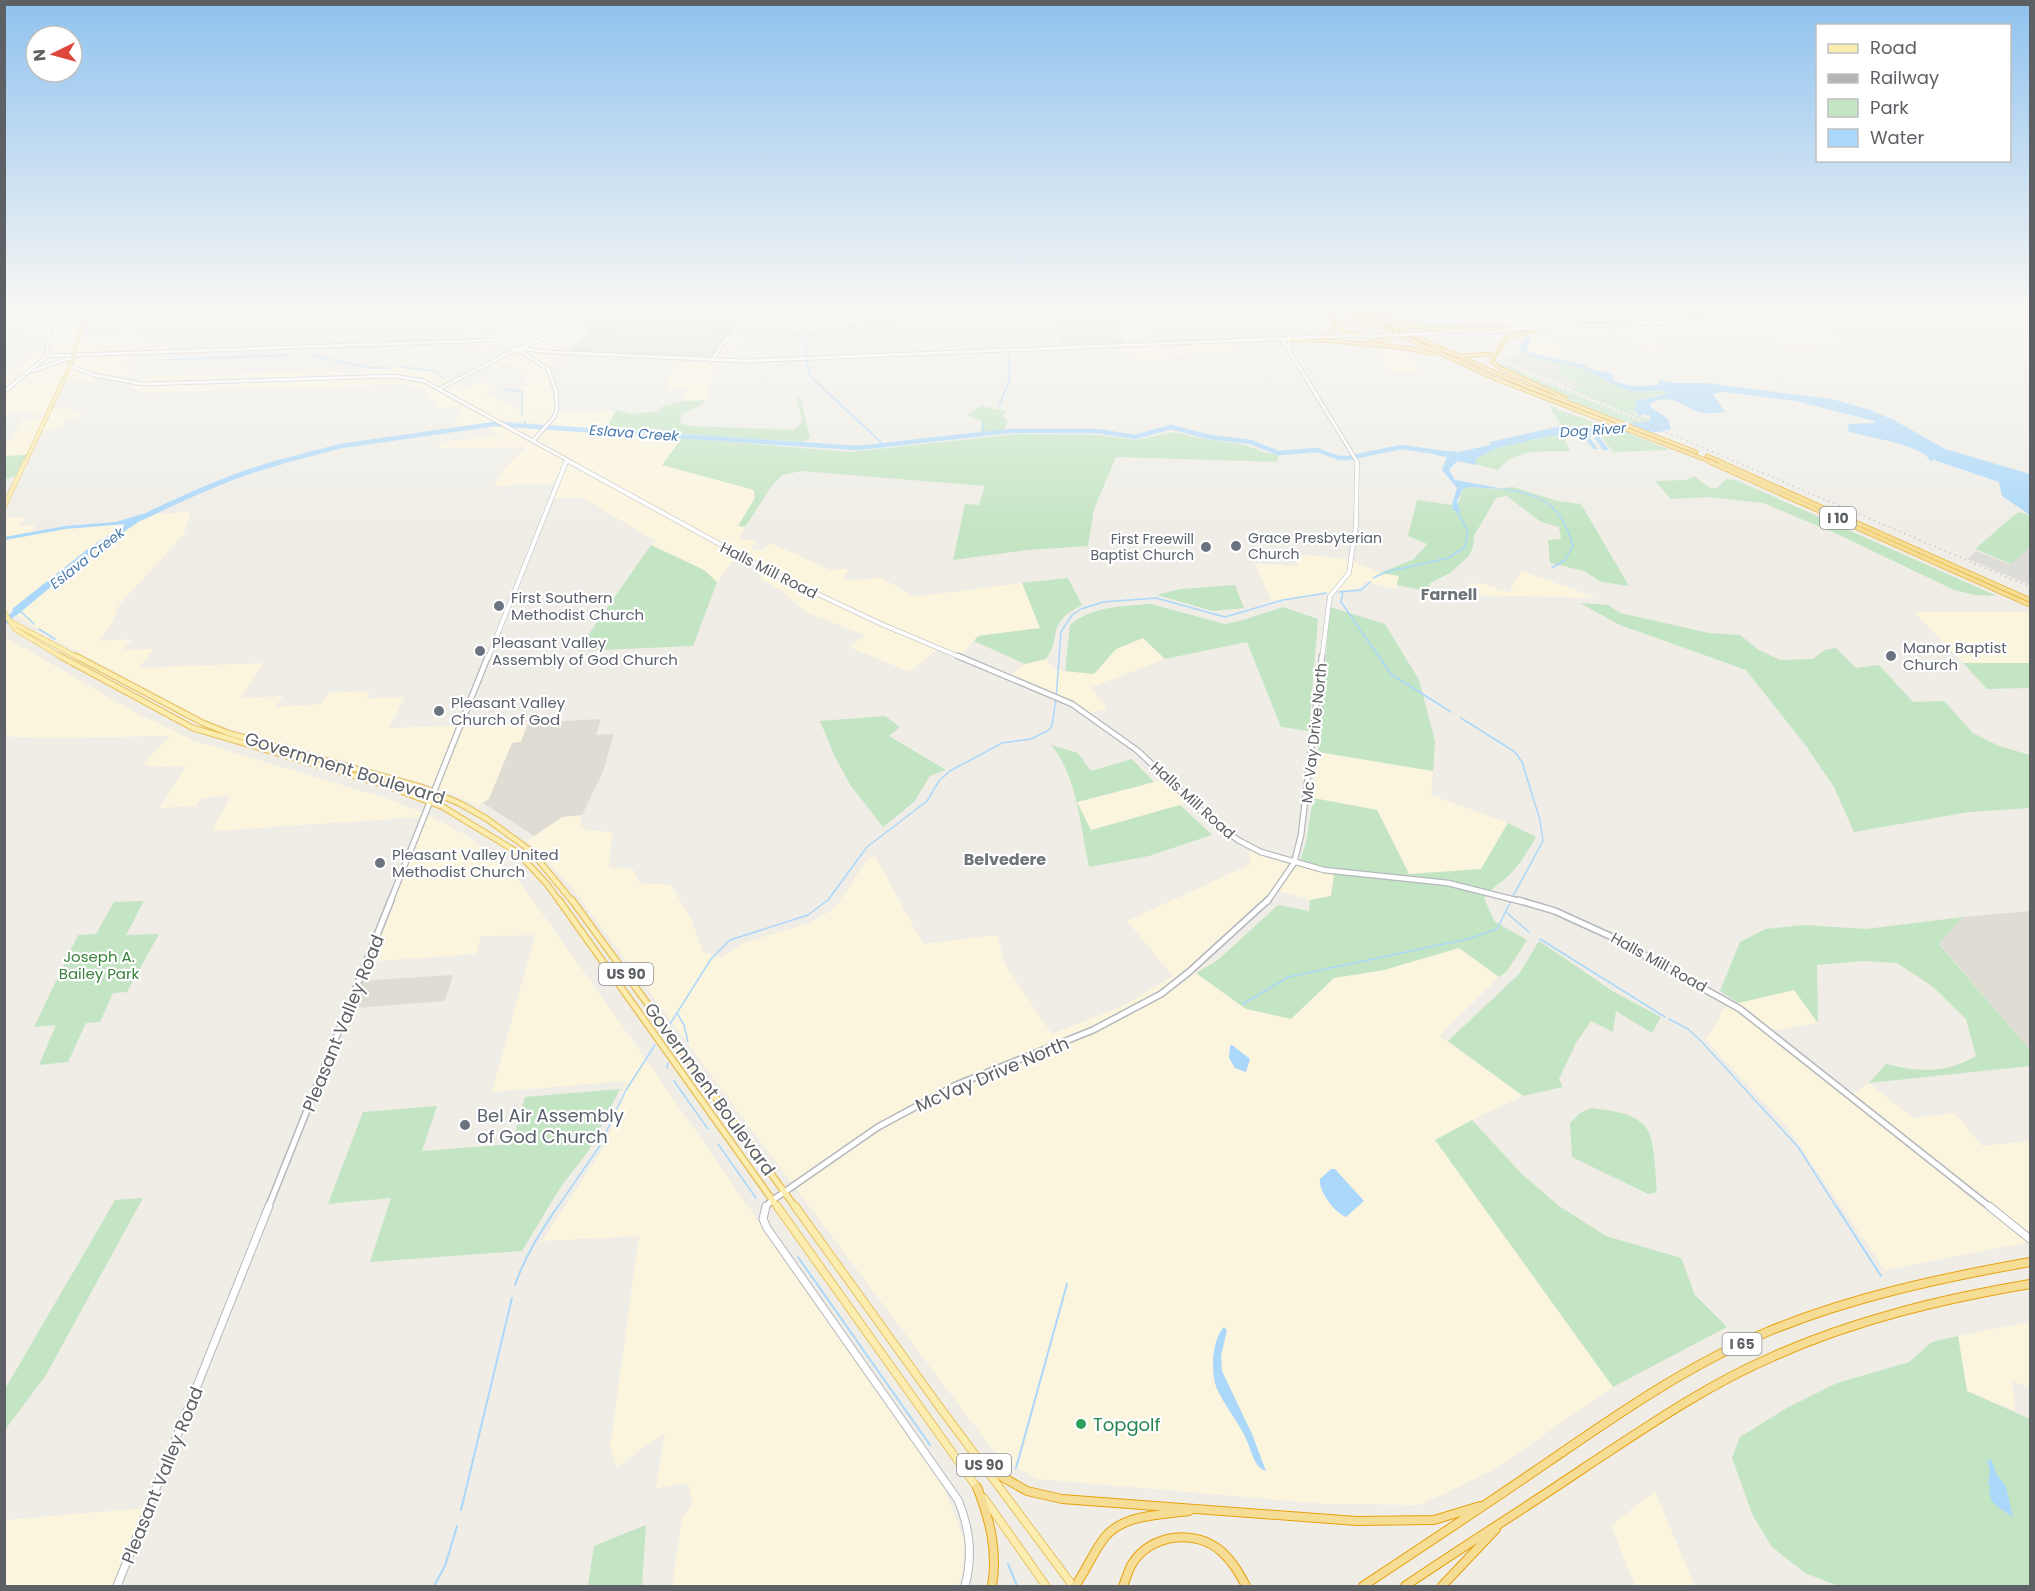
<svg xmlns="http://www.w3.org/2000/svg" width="2035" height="1591" viewBox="0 0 2035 1591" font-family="Poppins,sans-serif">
  <rect width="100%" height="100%" fill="#efede6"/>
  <path fill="#fcf5de" d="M106,307L101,314L86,315L82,340L132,334L136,340H143L142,342H177L166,351L143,352L133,361H124L119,366H137L120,380L99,375L92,381L64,382L52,408L70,406L69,411L84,410L74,419H66L62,428L41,431L30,454L5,455V448L22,420L44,417L47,413L29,415L31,411L9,413L5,416V373L16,369L37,351L47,350L48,335H28L40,325H30L56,308Z
    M568,307H602L599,310L583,309L575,317L590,318L582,326L589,327L583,337L567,350L574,352L569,361H554L552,365L542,368L547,372L556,413L616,410L606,429L504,420L461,427L455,420L462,407L434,408L439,400H423L428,392L407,384L145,393L131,387L143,377L324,370L356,375L370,368H420L436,371L464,388L482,381L495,388L484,393L519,410L521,388L528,386L524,374L510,364L498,369L490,365L515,351L501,344L488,349L465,347L467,342H460L466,332L481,331L489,335L523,323L519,321L529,316L544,317Z
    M1476,307H1512L1529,323H1471L1458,310Z
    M1727,307H1774L1792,319L1867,313L1854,307H1891L1910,314L1891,317L1898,321L1884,324L1877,321L1834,328L1828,325L1814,328L1849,345L1787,347L1757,330L1650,335L1664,348L1644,349L1617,326L1745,321Z
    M1540,320H1576L1588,328H1594L1604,337L1560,338Z
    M745,325L755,328L735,344L725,363H715L707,400L684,401L688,388L667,389L674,362L713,363L721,346Z
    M1145,332L1151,346L1232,342L1236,351L1186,353L1187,356L1134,359L1131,351L1117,352L1113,345L1124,344L1120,334Z
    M1532,336H1544L1564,351L1554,359L1527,351Z
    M1373,347L1405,352L1422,372L1392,373Z
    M499,425L682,438L662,465L754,490L755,498L738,526L745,527L739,539L756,541L751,549L764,550L770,543L831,570L848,569L844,581L882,578L914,597L1022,583L1040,628L978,636L958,658L937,649L910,672L849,647L865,635L807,613L782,591L761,579L760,569L737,556L717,582L704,570L651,545L656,541L583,498H554L560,483L494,486L502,471L526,447L437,448L441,442L499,435L489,428Z
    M191,511L184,534L119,605L112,623L100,641L132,639L123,650L154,649L139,668L264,663L241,698L283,696L275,707L322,704L328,693L370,691L366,699L405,697L389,728L528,723L521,742L512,743L489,799L478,806L434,786L246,734L203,719L46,635L17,615L93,552L148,516Z
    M26,517L18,527L35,524L32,531L5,537V518Z
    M126,523L88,549L5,616V540L70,528Z
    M1296,554L1348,559L1384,574L1392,573L1400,576L1396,589L1366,582L1361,587L1353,589L1272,601L1255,564L1298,566Z
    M1521,571L1598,598L1472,595L1467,583L1485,584L1509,593Z
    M1914,612H2029L2030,613V663H1963Z
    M5,637L138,714L195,741L388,799L431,816L469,837L514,874L621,1024L944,1487L964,1539L963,1574L957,1586H672L682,1520L693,1501L688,1484L679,1483L656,1489L665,1432L617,1467L610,1448L639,1236L542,1241L606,1144L626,1081L492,1092L535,935L481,936L476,954L363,962L421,817L212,831L231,796L200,798L196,806L160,808L186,766L158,767L143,764L170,736L52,738L12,737L5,734L4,656L7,654L5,653Z
    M1143,638L1165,659L1090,688L1108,708L1091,713L1065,698L1010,675L1025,664L1046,659L1055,670L1093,674L1116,649Z
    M1318,752L1433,771L1431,795L1508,823L1481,869L1409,874L1377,810L1313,798Z
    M1163,780L1187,803L1091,831L1076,803Z
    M582,815L580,824L587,830L612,832L609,868L633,869L639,883L671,885L691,919L703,952L721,958L746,942L810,923L835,908L864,864L874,854L923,944L997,935L1005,964L1052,1034L1123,1006L1173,976L1127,921L1251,864L1249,850L1284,863L1334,874L1332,896L1310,900L1273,889L1188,967L1246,1009L1291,1019L1334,978L1384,970L1460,947L1499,977L1439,1036L1523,1096L1472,1120L1436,1140L1613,1387L1493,1470L1420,1505L1326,1504L1038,1479L999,1458L754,1133L573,889L527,841L562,817Z
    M1794,990L1818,1023L1764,1032L1846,1098L1869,1083L1913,1118L1955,1113L1982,1146L2030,1141V1242L1885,1270L1787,1127L1706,1040L1726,1006Z
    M2030,1322V1388L2012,1381L2015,1411L1967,1391L1958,1336Z
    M1655,1492L1695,1586H1635L1611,1525Z
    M146,1508L115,1586H5V1520Z"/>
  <path fill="#dedcd8" d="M1778,307H1854L1864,311L1792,317Z
    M1516,355L1563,367L1556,373L1583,386L1571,389L1503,360Z
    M2030,547V585L1968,559L1976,551L2009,564Z"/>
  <path fill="#dfdcd4" d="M1109,307L1124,344L1061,347L1050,309Z
    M669,309L741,326L719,345L711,360L567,351L583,337L589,327L582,326L590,318L660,317Z
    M601,719L596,735L614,734L603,772L582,815L562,817L534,836L483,803L489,799L512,743L521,742L528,723Z
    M2030,911V1050L1939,943L1963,917Z
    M453,975L445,1001L344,1009L356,981Z"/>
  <path fill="#c4e5c4" d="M317,307L305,321L257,322L271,308Z
    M602,307H671L660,317L573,318L582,309L598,310Z
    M1375,307H1388L1434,325L1458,324L1461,328L1424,327Z
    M1520,307H1727L1744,319L1585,326L1576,320L1562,319L1547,311Z
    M597,320L630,321C619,337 602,335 585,335L593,321Z
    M1523,353C1540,362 1560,361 1578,367C1598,374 1612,388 1633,391C1646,393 1658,389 1671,393L1651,396L1636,401L1635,411L1633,413L1649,420L1646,422L1570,389L1582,385L1556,373L1562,366L1516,355Z
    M1494,360L1643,423C1618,428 1531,380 1502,368Z
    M800,397L810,438L803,442L606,429L616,410L631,414L659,411L661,407L684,401L707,400L696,408L681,414L680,423L689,426L794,430L802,422L797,399Z
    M981,406L1007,411L1002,416L1008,421L1003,430L980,432L982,422L967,415Z
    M1549,406L1604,426H1561Z
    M1174,432L1199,438L1246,445L1263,452L1279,455L1277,462L1116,457L1094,509L1088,546L1028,550L953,560L965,504L979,505L985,486L802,471L782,475L771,487L745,527L738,526L755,498L754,490L662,465L682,438L850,452L1018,434L1099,435L1136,440Z
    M1627,433L1671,450L1613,452L1600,435Z
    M1554,435L1564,438L1570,451C1543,452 1517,447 1498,470L1475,464L1477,458L1497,448Z
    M28,455L17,476L5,479L4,456Z
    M1694,476L1710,488H1717L1726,479L1736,480L1997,596L1975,595L1954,590L1835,533L1763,503L1709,497L1671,499L1655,481L1686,480Z
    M1468,487L1498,489L1513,487L1558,501L1581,504L1629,586L1601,582L1584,571L1550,563L1548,540L1561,539L1559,527L1541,522L1507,496L1496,498L1474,536L1473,547L1469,556L1450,573L1429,584L1432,592L1397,585L1399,576L1380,573L1414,559L1427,544L1408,536L1417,500L1452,505L1453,510L1458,504L1463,489Z
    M2018,512L2030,515V547L2011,564L1975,549Z
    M651,545L704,570L717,582L693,646L577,651Z
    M1068,578L1082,605C1044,624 1063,637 1046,659L1025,664L974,641L978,636L1040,628L1022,583Z
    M1235,585L1244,608L1213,611L1157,595L1180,589Z
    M1580,603L1608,605L1620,613L1709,633L1740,635L1757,649L1780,660L1813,659L1825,650L1836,648L1856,668L1879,665L1913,702L1944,701L1973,733L1999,746L2030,755V808L1969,812L1854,832L1834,787L1806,746L1746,670L1620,625Z
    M1151,604L1225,624L1240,621L1283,607L1318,619L1309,731L1281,727L1247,642L1165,659L1143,638L1116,649L1094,674L1065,671L1070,625C1092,606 1123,606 1151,604Z
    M1330,607L1385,624L1419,680L1435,741L1433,771L1318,752Z
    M1963,663H2030V688L1987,689Z
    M885,716L900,727L889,736L946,770L930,776L914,802L883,827L851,786L835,757L820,721Z
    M1051,745L1078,753L1091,771L1132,759L1154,782L1077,802L1091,830L1180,805L1212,835L1149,856L1089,867C1081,830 1077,774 1051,745Z
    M1313,798L1377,810L1409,874L1481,869L1508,823L1536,837C1528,851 1521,863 1510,874C1501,884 1494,885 1484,898L1494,921L1527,940L1507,971L1499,977L1459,948L1384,970L1334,978L1291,1019L1246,1009L1196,973L1218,960L1278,905L1309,911L1310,900L1331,896L1334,874L1298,866L1306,842Z
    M144,901L126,935L159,934L127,992L113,993L100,1022L86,1023L68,1062L39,1065L56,1025L34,1027L78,935L96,934L114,902Z
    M1963,917L1939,944L2030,1050V1066L1869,1083L1886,1064C1921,1072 1944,1074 1976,1056L1966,1019L1932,986L1897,963L1864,961L1817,965L1818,1023L1794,990L1738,1003L1720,991L1740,942L1765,929L1803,925L1866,929Z
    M1539,941L1614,992L1661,1017L1652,1033L1616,1011L1613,1032L1591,1021L1576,1043L1559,1079L1563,1087L1523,1096L1448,1041L1519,974Z
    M620,1089L589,1150L560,1188L522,1251L370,1262L391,1198L328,1204L363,1112L437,1106L422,1151L512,1144L525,1097Z
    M1591,1108C1657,1115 1652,1130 1657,1189L1655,1193L1648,1194L1572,1157L1570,1123L1580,1113Z
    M1472,1120L1522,1174L1559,1206L1606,1236L1681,1258L1695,1295L1727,1327L1613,1387L1435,1140Z
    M143,1198L46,1375L5,1430V1389L106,1216L115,1200Z
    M1958,1336L1967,1391L2030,1419V1586H1838L1805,1573L1772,1547L1753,1516L1732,1458L1740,1437L1787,1408L1837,1383L1909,1362L1932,1342Z
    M646,1525L642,1586H588L594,1546Z"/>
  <path fill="#abd8fa" d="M1525,338L1531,339L1527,351L1530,353L1586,365L1587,368L1610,373L1614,376L1612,379C1625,388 1644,386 1659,385L1658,380L1675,383H1705L1832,399L1870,410L1894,420L1945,449L2030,474V515L2002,496L1999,482L1934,460L1930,461C1925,445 1865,437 1847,431L1849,424L1875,423L1874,421L1796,401L1723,392L1713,394L1725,412C1719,412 1712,414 1705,413C1684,411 1676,390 1650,404L1651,407L1668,419L1671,429L1660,432L1598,435L1609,450H1603L1593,436L1589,437L1598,449H1593L1584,437L1564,434V438L1554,435L1497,448L1477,458L1475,462L1477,465L1457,461L1449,470L1455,480L1505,489L1468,487L1463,489L1457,501L1461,513L1453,510L1452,505L1457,488L1442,470L1447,457L1435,455L1436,450L1459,452L1490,445V442L1561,426L1591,427L1646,422L1650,420V416L1644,414L1640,416L1635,411L1636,401L1669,393C1658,388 1644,393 1632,391C1611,387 1597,373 1577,367C1557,361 1537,361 1519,350Z
    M152,513L93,552L17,615L12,609L88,549L126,524L65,529L5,540V537L66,526L116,522L142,514Z
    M1232,1045L1250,1059L1246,1072L1235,1068L1229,1058L1230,1046Z
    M1331,1169H1335L1364,1201L1346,1217C1335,1213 1318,1191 1320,1179Z
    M1224,1327L1227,1330L1221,1356L1222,1371L1252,1434L1266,1471C1255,1468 1251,1451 1247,1441C1239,1422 1225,1407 1217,1389C1210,1373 1212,1339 1224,1327Z
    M1991,1459L1996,1473L2006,1487L2013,1517C2001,1508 1990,1506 1989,1490L1991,1488L1988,1484L1990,1470L1987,1461Z"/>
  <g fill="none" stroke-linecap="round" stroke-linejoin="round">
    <path stroke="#abd8fa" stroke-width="1.5" d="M939,311L951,307
      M908,320L935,313
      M1529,322L1543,314L1541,307
      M863,327L901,321
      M705,328L692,327L691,324L712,307
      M709,329L733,331
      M738,332L771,329L803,337L806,341L807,357
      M805,337L828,329L857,327
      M308,355L371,368H390
      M165,360L288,355
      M807,361L809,375L884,445
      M403,367L434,371L445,379
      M506,389L522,392V415
      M999,406L1009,382V356
      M525,421V425
      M982,434L984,420
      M1503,489C1543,494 1562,506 1573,546L1565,560L1552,568
      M1373,578L1386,572L1448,558L1465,547L1468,531L1457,512
      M1343,591L1341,602L1391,674L1451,712
      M1339,592L1361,590L1370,582
      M19,610L34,624
      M39,629L55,639
      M1461,718L1515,752L1522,762L1540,820L1543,841L1513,896
      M1507,913L1529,932
      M1540,939L1665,1017
      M1243,1004L1288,977L1468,939L1497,929L1511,901
      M677,1013L684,1025L688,1042
      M1669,1019L1688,1029L1701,1041L1798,1147L1837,1208
      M670,1024L711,959L730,940L808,915L828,900L867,847L927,801L939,781L950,771L1002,743L1031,739L1049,730L1052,725L1056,699L1061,632L1072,615L1081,609L1103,602L1156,598L1225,617L1283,600L1326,593
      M667,1068L668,1063
      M674,1081L708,1129
      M718,1144L756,1198
      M557,1208L599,1147L626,1090L655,1045"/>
    <path stroke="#abd8fa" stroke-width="2" d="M1836,1206L1881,1276
      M798,1257L930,1445
      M515,1285C525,1256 541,1231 558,1206
      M1016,1468L1067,1284
      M461,1510L512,1298
      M1008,1564L1017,1586
      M434,1586L445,1566L457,1526"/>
    <path stroke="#abd8fa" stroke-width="4.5" d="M276,463L341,446L494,424L858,448L1009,431H1097L1135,437L1171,427L1209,437L1251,442L1278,453L1317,450L1339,458H1348L1401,447L1444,453"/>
    <path stroke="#abd8fa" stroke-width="5" d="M141,518C187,496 232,475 281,462
      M4,623L21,607"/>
    <g stroke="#b4b8bc" stroke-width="4.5">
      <path id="secondary-far4" d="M436,307L511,348L552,352
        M1270,307L1288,335L1290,349
        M1505,329L1834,316L1866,313L1887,307
        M1442,332L1485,330
        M1483,332L1508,331
        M1282,339L1358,463
        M519,350L548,369L556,391L557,409L554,417L533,441
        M550,352L747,361L1364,335
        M47,356L496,340
        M711,362L724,342L764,307
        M70,366L94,375L143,384L394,376L424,381L573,463
        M33,371L73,357
        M439,389L513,351L556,334L583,307
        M4,392L47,356L51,311L57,307
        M566,463L567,460"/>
    </g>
    <g stroke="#b4b8bc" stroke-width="5">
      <path id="secondary-far3" d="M570,462L767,570L879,623L962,658
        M488,658L566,462
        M1322,658L1330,596L1349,573L1356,525L1357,462"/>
    </g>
    <g stroke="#b4b8bc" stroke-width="7">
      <path id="secondary-far2" d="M958,656L1072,704L1138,751L1214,823L1238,840L1261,852L1324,870L1448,883L1523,902
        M390,902L488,656
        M1267,902L1294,863L1301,835L1322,656"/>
    </g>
    <g stroke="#b4b8bc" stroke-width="8">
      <path id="secondary-far1" d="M1518,900L1555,911L1612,937L1740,1009L1991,1208
        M268,1208L391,900
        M765,1208L770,1202L878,1127L956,1085L1093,1030L1161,994L1189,972L1268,900"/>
    </g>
    <g stroke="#b4b8bc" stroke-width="9">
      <path id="secondary" d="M766,1206L763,1219L767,1228L958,1500C970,1529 973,1555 965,1586
        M1989,1206L2030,1239
        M117,1586L269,1206"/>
    </g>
    <g stroke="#e9c365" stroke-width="4.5">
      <path id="primary-far4" d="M25,463L70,366L87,307"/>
    </g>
    <g stroke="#e9c365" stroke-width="5">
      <path id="primary-far3" d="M4,507L25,462
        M4,612L15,629L63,658
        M13,623L79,658"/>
    </g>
    <g stroke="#e9c365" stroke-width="7">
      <path id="primary-far2" d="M60,656L193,728L385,785L443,807L517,852L546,883L560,902
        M76,656L203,723L228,733L421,787L461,804L487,819L531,851L573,902"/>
    </g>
    <g stroke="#e9c365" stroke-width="8">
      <path id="primary-far1" d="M559,900L778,1208
        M572,900L796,1208"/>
    </g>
    <g stroke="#e9c365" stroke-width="9">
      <path id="primary" d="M777,1206L978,1489
        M795,1206L941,1409L1073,1586
        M984,1498L1046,1586"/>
    </g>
    <g stroke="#e6a10e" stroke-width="4.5">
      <path id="highway-far2" d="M1340,307L1496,379L1714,463
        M1349,307L1523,385L1696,452
        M1359,307L1394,320
        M1435,329H1509
        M1361,335L1343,332L1337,325L1349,320L1366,322
        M1326,337L1333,333L1334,311L1331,307
        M1291,340L1334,341
        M1333,341L1408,348L1433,354
        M1370,342L1389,339
        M1495,355L1508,336L1534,331
        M1502,369L1565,398
        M1707,456L1724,463"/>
    </g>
    <g stroke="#e6a10e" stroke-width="5">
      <path id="highway-far1" d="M1710,462L2030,605
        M1720,462L2030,600"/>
    </g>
    <g stroke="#e6a10e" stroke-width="10">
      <path id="highway" d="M985,1467L1027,1491L1062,1499L1357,1521L1434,1520L1480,1506
        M977,1487C990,1520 998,1551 992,1586
        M1075,1586C1086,1571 1093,1552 1105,1537C1124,1514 1161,1515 1189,1511
        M1123,1586C1126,1579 1128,1571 1132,1564C1150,1534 1196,1528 1222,1552C1233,1562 1239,1573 1246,1586
        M1363,1586C1425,1545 1487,1504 1548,1462C1618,1414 1688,1365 1767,1332C1851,1297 1941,1278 2030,1262
        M1405,1586C1464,1546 1525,1508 1584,1468C1645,1428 1705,1386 1772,1357C1854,1320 1942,1299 2030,1284
        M1442,1586L1496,1529"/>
    </g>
    <use href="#secondary-far4" stroke="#fff" stroke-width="3"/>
    <use href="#secondary-far3" stroke="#fff" stroke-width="4"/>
    <use href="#secondary-far2" stroke="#fff" stroke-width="4.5"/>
    <use href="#secondary-far1" stroke="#fff" stroke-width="5"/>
    <use href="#secondary" stroke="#fff" stroke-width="7"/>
    <use href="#primary-far4" stroke="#faedaf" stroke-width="3"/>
    <use href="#primary-far3" stroke="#faedaf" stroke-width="4"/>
    <use href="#primary-far2" stroke="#faedaf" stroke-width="4.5"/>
    <use href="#primary-far1" stroke="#faedaf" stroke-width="5"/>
    <use href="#primary" stroke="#faedaf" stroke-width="7"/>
    <use href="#highway-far2" stroke="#f6dd95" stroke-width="3"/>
    <use href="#highway-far1" stroke="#f6dd95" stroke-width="4"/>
    <use href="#highway" stroke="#f6dd95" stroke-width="8"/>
    <path stroke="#b4b5b5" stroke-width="1.5" stroke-dasharray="1 4.5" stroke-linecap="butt" d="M1373,307L2030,587
      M4,382L229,307"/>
    <g stroke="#b4b8bc" stroke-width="4.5" stroke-linecap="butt">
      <path id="secondary-bridge" d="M1366,336L1445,333"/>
    </g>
    <g stroke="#e6a10e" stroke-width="4.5" stroke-linecap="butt">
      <path id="highway-bridge" d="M1394,320L1411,326L1435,329
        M1389,339L1397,330L1390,321
        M1433,347L1461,356L1491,354
        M1495,355L1492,362L1502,369"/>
    </g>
    <use href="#secondary-bridge" stroke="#fff" stroke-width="3"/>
    <use href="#highway-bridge" stroke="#f6dd95" stroke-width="3"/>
  </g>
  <linearGradient id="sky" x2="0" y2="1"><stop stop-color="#8fc2ef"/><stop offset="0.58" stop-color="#f8f7f4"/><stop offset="1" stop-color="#f8f7f4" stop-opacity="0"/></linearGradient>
  <rect width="2035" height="530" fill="url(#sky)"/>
  <g fill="#6b7280" stroke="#fff" stroke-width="2">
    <circle cx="1236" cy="546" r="6"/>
    <circle cx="1206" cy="547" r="6"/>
    <circle cx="499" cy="606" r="6"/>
    <circle cx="480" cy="651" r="6"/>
    <circle cx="1891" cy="656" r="6"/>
    <circle cx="439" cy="711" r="6"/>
    <circle cx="380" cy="863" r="6"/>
    <circle cx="465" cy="1125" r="6"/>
  </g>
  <circle fill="#2e9e5b" stroke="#fff" stroke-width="2" cx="1081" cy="1424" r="6"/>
  <g text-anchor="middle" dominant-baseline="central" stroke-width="4.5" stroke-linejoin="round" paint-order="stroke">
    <g font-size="14" font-style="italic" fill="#4879ac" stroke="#fff">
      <text transform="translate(1593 430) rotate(-4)">Dog River</text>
      <text transform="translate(634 433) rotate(4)">Eslava Creek</text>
      <text transform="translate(87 558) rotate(-38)">Eslava Creek</text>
    </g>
    <g fill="#fff" stroke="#8e9093" stroke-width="1.5">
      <rect x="1820" y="507" width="36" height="22" rx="4.5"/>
      <rect x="599" y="963" width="54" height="22" rx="4.5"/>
      <rect x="1722.5" y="1333" width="39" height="22" rx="4.5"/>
      <rect x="957" y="1454" width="54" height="22" rx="4.5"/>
    </g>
    <g font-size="14" font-weight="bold" fill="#5d6165">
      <text x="1838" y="518">I 10</text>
      <text x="626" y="974">US 90</text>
      <text x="1742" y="1344">I 65</text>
      <text x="984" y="1465">US 90</text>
    </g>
    <g font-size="14" fill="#5b616d" stroke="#fff" text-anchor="start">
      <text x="1248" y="538">Grace Presbyterian<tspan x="1248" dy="16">Church</tspan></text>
      <text x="1194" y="539" text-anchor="end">First Freewill<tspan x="1194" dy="16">Baptist Church</tspan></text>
    </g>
    <g font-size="15" fill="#5d6165" stroke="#fff">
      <text transform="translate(769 570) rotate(27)">Halls Mill Road</text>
      <text transform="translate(1314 733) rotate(-84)">Mc Vay Drive North</text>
      <text transform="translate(1193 800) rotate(42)">Halls Mill Road</text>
      <text transform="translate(1659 962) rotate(29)">Halls Mill Road</text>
    </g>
    <g font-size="15" fill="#5b616d" stroke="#fff" text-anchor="start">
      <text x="511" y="597">First Southern<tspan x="511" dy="17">Methodist Church</tspan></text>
      <text x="492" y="642">Pleasant Valley<tspan x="492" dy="17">Assembly of God Church</tspan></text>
      <text x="1903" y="647">Manor Baptist<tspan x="1903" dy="17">Church</tspan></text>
      <text x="451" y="702">Pleasant Valley<tspan x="451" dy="17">Church of God</tspan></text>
      <text x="392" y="854">Pleasant Valley United<tspan x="392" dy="17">Methodist Church</tspan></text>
    </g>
    <g font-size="15" fill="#3a803c" stroke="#fff">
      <text x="99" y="956">Joseph A.<tspan x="99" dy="17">Bailey Park</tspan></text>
    </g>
    <g font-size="16" font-weight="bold" fill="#6e7377" stroke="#fff">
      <text x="1449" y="594">Farnell</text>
      <text x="1005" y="859">Belvedere</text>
    </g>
    <g font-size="18" fill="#5d6165" stroke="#fff">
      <text transform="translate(345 768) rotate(17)">Government Boulevard</text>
      <text transform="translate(343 1023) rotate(-68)">Pleasant Valley Road</text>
      <text transform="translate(992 1074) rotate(-23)">McVay Drive North</text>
      <text transform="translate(710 1089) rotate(54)">Government Boulevard</text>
      <text transform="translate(162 1475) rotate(-68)">Pleasant Valley Road</text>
    </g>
    <g font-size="18" fill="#5b616d" stroke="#fff" text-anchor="start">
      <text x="477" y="1115">Bel Air Assembly<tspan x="477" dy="21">of God Church</tspan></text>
    </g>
    <g font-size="18" fill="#27864d" stroke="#fff" text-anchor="start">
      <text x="1093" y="1424">Topgolf</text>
    </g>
  </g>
  <rect width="2035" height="1591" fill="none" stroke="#5d6165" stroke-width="12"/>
  <rect x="1816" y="24" width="195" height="138" fill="#ffffff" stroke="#bec0c1" stroke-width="1.5"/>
  <rect x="1828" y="44" width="30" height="9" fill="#faedaf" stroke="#bec0c1" stroke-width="1.5"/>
  <text x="1870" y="54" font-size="18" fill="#5d6165">Road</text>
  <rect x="1828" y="74" width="30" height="9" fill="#b4b5b5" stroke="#bec0c1" stroke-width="1.5"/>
  <text x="1870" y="84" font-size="18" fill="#5d6165">Railway</text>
  <rect x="1828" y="99" width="30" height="18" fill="#c4e5c4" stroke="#bec0c1" stroke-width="1.5"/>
  <text x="1870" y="114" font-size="18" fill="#5d6165">Park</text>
  <rect x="1828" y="129" width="30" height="18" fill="#abd8fa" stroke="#bec0c1" stroke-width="1.5"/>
  <text x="1870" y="144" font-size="18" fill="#5d6165">Water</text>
  <g transform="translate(54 54) rotate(265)"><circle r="28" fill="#ffffff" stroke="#bec0c1" stroke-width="1.5"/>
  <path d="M0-4.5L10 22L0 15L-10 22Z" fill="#df473c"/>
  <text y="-9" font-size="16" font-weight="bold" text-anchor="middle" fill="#5d6165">N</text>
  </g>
</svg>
